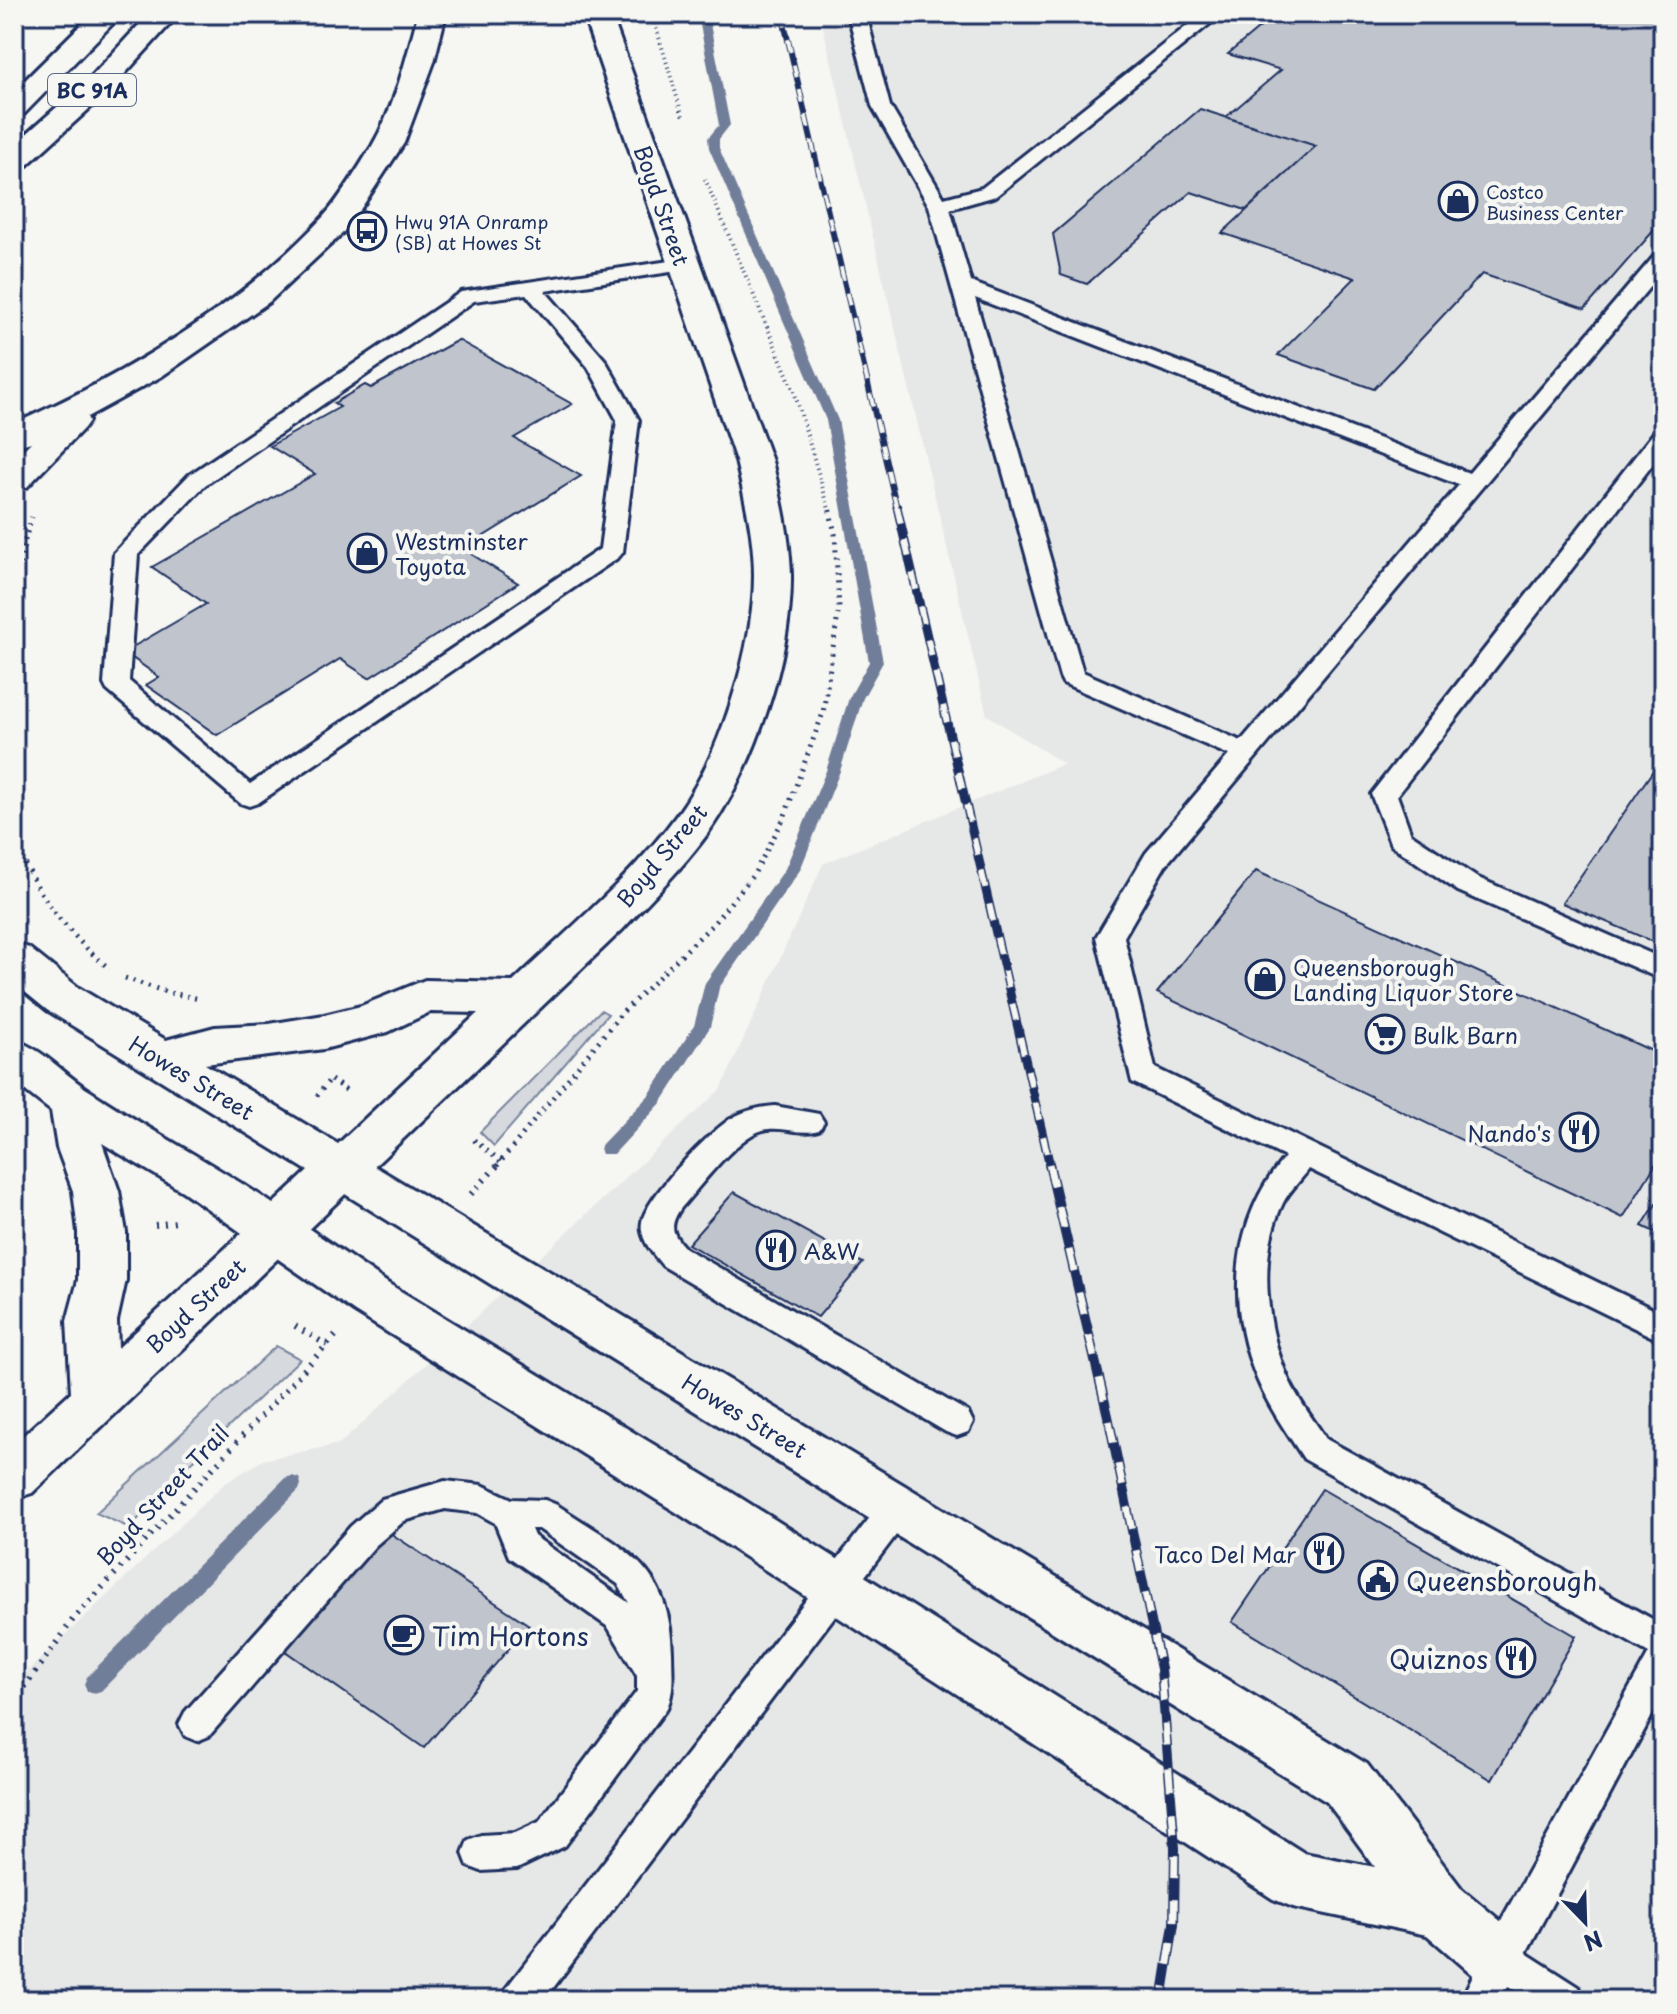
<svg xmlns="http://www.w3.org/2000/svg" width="1677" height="2014" viewBox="0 0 1677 2014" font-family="'Playpen Sans',sans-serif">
  <rect width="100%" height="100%" fill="#f6f6f2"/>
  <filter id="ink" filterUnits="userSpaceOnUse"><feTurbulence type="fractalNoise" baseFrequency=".0125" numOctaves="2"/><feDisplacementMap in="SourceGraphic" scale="16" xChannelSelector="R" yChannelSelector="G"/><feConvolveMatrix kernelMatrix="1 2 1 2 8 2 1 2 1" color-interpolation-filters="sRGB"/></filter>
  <g filter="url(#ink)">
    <path fill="#e6e7e7" d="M820,14H1663V2000H14V1684L224,1484L263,1460L340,1444L721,1089L823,864L1064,764L987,715Z"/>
    <path fill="#d6d9dd" stroke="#78849e" stroke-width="2" d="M601,1010L608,1014L494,1146L480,1132Z
      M276,1346L300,1359L170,1483L130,1528L96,1513Z"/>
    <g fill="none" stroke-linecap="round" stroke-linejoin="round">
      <path fill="#717e99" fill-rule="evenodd" d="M698,14H708L730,125L719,139V148L838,420L883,662L863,698L840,771L800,870L719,988L710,1027L661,1103L614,1154H602L600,1149L602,1144L649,1095L694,1026L705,983L785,869L826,771L849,698L869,662L826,420L709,148L708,138L719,125Z
        M292,1476L299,1478L301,1484L299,1490L101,1691L94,1693L87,1691L84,1684L87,1677L285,1478Z"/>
    </g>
    <path fill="#c0c4cd" stroke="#1b2f5e" stroke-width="2" d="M1276,14H1663V189L1654,199L1663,202V220L1585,309L1482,274L1374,389L1278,355L1355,278L1222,233L1316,146L1226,117L1281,70L1228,54Z
      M1200,109L1316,146L1246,210L1191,192L1087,284L1061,275L1053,234Z
      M458,340L572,404L514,438L581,476L463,549L518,583L369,678L340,659L217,735L146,685L159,677L124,652L206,604L152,567L315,474L270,446L340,407L334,403L365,385L371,388Z
      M1663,756V946L1562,903Z
      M1256,871L1663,1056V1152L1623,1218L1157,993Z
      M734,1192L863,1263L818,1317L688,1244Z
      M1663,1193V1236L1642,1226Z
      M1322,1489L1576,1636L1492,1780L1232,1622Z
      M384,1529L529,1625L424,1748L278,1646Z"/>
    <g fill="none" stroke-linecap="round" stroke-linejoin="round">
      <g stroke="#1b2f5e" stroke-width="6">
        <path id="lane" d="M848,14H866L890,106L944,198L982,188L1202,14H1222L996,196L950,209L971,282L1469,473L1656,254L1663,252V271L1165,866L1124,937L1155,1068L1663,1314V1342L1309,1169C1301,1180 1289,1191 1283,1203C1257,1256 1266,1331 1290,1382C1300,1403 1314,1420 1326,1439L1663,1625V1695L1526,1953L1579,1987L1585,2000H1531L1508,1986L1501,2000H1461L1487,1946L1649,1653L1304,1459C1287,1433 1269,1408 1257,1379C1226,1304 1231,1220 1285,1157L1132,1082L1096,937L1146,853L1229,755L1063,683L1060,677L929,206L872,106ZM975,298L1459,485L1241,741L1083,672Z
          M683,259L690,261L693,265L690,269L545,291L605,360L639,420L623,552L619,557L258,803L249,806L240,803L107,690L104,684L114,553L189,475L461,292ZM526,294L588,367L617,420L600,549L250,784L129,681L138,555L205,485L474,301Z
          M1663,429V451L1397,795L1411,834L1476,877L1663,959V980L1458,891L1391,845L1371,794L1655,431Z
          M775,1106L819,1114L824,1122L819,1130C801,1136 782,1125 763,1130C737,1136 699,1188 681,1208C669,1225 671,1233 685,1248L968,1412L973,1422L968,1432L957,1436L946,1432L663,1266C653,1254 639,1238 642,1222C647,1196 710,1131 732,1118C745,1110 761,1107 775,1106Z
          M445,1481L482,1485L512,1499L545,1500L557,1505C621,1548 670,1564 672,1652C672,1671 675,1690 667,1708L565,1846L517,1869L481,1871L468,1866L463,1853L468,1840L481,1835L515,1833L539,1822L637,1691V1676L608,1627L509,1557L495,1523L477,1513L445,1509L404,1521L375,1546L209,1736L197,1741L185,1736L179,1724L185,1712L351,1526L382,1499ZM531,1529H539L618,1584L629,1603L534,1536Z
          M897,1493L909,1498L914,1508L909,1518L544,2000H501L507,1987L885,1498Z"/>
      </g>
      <g stroke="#1b2f5e" stroke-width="6">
        <path id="street" d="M340,1150L356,1155L1367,1764L1462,1889L1521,1938L1530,1959L1521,1980L1500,1989L1479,1980L1427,1935L1293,1907L1273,1899L676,1512L355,1312L258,1245L251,1231L258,1217L275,1212L292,1217L389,1284L712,1480L1304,1853L1375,1867L1327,1802L324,1181L317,1168L324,1155Z"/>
      </g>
      <g stroke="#1b2f5e" stroke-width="6">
        <path id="secondary" d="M583,14H611L772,461C781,498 790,536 791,575C792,657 755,766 708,833C683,868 652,897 623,929L32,1493L14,1499V1444L71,1392L67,1321L78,1280V1232L73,1191L57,1148L51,1111L14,1082V1040C44,1049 64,1075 90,1091C150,1131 213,1163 273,1204L308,1171L47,1010L14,983V943L29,948L79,988L166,1040L215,1027L269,1024L324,1015L361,1006L425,980L513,982C570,928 633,876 679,812C721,754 754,647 754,575C754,537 745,499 736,461ZM430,1012L478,1013L338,1144L205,1064L324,1049L388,1032ZM102,1143L184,1192L242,1233L118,1348L117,1321L126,1280V1232L119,1191Z"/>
      </g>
      <g stroke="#1b2f5e" stroke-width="6">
        <path id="highway" d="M92,14H122L24,114L14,117V91Z
          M149,14H179L111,89L25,167L14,170V145L91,77Z
          M418,14H446L434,62L404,143L348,228L269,302L162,376L87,417L89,421L84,428L27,487L14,490V459L31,442L14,447V424C126,374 240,307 324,216C342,196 358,168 372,146C394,109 407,56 418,14Z"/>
      </g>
      <path stroke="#1b2f5e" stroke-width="4" stroke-dasharray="1 4" stroke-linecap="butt" d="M652,14L683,117
        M705,179L794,391L829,509"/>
      <path stroke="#1b2f5e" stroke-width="5" stroke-dasharray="2 6" stroke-linecap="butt" d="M14,700C15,639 11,576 32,517
        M14,834C32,890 65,932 110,969
        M125,978L166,992L200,999
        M331,1080L346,1090
        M317,1096L331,1078
        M474,1140L501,1162
        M497,1166L620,1015L713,924L754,874L784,818L823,713L839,608L835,534L829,507"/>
      <path stroke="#1b2f5e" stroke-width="6" stroke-dasharray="2 7" stroke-linecap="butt" d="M471,1194L499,1164
        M155,1225L177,1222
        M295,1326L327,1345
        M14,1702L74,1618L337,1334"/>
      <use href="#lane" fill="#f6f6f2" fill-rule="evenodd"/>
      <use href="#street" fill="#f6f6f2" fill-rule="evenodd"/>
      <use href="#secondary" fill="#f6f6f2" fill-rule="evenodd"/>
      <use href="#highway" fill="#f6f6f2" fill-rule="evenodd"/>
      <g stroke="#1b2f5e" stroke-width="6">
        <path id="rail-far2" d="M782,14L897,509"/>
      </g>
      <g stroke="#1b2f5e" stroke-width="9">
        <path id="rail-far1" d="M897,507L1050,1166"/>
      </g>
      <g stroke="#1b2f5e" stroke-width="10">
        <path id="rail" d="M1049,1164L1108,1416L1161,1669L1175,1848L1174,1924L1162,2000"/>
      </g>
      <use href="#rail-far2" stroke="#f6f6f2" stroke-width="4" stroke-dasharray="13" stroke-linecap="butt"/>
      <use href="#rail-far1" stroke="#f6f6f2" stroke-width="6" stroke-dasharray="17" stroke-linecap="butt"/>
      <use href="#rail" stroke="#f6f6f2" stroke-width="7" stroke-dasharray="22" stroke-linecap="butt"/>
    </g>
  </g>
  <defs>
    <g id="shop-ring" transform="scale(2)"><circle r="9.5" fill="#f6f6f2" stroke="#1b2f5e" stroke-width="1.5"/><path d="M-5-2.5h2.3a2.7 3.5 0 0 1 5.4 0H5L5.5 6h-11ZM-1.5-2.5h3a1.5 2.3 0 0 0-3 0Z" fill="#1b2f5e"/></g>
    <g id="bus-ring" transform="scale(2)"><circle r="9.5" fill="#f6f6f2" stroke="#1b2f5e" stroke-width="1.5"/><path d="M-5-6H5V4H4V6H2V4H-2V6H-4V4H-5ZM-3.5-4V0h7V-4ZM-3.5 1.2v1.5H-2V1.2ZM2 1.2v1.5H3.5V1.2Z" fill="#1b2f5e"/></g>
    <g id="supermarket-ring" transform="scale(2)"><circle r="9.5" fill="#f6f6f2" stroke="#1b2f5e" stroke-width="1.5"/><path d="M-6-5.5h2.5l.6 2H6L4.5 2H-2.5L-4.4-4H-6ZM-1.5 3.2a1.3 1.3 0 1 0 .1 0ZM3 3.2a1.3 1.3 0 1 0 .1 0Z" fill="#1b2f5e"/></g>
    <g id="restaurant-ring" transform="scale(2)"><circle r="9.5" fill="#f6f6f2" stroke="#1b2f5e" stroke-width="1.5"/><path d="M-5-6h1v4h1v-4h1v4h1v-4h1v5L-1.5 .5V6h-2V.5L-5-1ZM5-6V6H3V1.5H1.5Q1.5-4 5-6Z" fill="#1b2f5e"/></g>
    <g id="civic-ring" transform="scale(2)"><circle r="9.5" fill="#f6f6f2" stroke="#1b2f5e" stroke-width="1.5"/><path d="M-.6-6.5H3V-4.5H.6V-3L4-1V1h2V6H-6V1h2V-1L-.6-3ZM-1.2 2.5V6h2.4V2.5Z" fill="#1b2f5e"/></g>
    <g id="cafe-ring" transform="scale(2)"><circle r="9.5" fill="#f6f6f2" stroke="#1b2f5e" stroke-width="1.5"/><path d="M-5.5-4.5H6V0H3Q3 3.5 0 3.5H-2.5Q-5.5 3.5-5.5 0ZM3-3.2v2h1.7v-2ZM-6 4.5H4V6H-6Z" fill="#1b2f5e"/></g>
  </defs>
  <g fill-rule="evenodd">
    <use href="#shop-ring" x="1458" y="201"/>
    <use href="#bus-ring" x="367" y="231"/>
    <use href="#shop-ring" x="367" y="553"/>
    <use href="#shop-ring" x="1265" y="979"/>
    <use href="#supermarket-ring" x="1385" y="1034"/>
    <use href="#restaurant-ring" x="1579" y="1132"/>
    <use href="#restaurant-ring" x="776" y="1250"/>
    <use href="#restaurant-ring" x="1324" y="1553"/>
    <use href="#civic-ring" x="1378" y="1580"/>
    <use href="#cafe-ring" x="404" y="1635"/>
    <use href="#restaurant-ring" x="1516" y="1658"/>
  </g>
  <g text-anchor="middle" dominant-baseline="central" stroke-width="8" stroke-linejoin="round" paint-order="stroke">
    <g font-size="18" fill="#1b2f5e" stroke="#f6f6f2" text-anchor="start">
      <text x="1486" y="191">Costco<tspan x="1486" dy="21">Business Center</tspan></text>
      <text x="395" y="221">Hwy 91A Onramp<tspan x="395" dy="21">(SB) at Howes St</tspan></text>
    </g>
    <rect fill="#f6f6f2" stroke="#5d6b8a" stroke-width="2" x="48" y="74" width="88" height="32" rx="6"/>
    <g font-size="20" font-weight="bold" fill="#1b2f5e">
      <text x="92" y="90">BC 91A</text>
    </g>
    <g font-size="22" fill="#1b2f5e" stroke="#f6f6f2">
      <text transform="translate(663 205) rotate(71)">Boyd Street</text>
      <text transform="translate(661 855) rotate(-50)">Boyd Street</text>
      <text transform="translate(192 1077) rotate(31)">Howes Street</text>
      <text transform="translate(195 1305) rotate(-43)">Boyd Street</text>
      <text transform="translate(745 1415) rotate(31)">Howes Street</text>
      <text transform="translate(162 1494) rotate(-47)">Boyd Street Trail</text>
    </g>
    <g font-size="22" fill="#1b2f5e" stroke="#f6f6f2" text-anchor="start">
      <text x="395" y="540">Westminster<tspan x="395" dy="25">Toyota</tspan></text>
      <text x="1293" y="966">Queensborough<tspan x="1293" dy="25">Landing Liquor Store</tspan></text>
      <text x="1413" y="1034">Bulk Barn</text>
      <text x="1551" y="1132" text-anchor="end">Nando's</text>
      <text x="804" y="1250">A&amp;W</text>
      <text x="1296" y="1553" text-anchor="end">Taco Del Mar</text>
    </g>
    <g font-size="26" fill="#1b2f5e" stroke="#f6f6f2" text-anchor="start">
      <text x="1406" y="1580">Queensborough</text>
      <text x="432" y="1635">Tim Hortons</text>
      <text x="1488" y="1658" text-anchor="end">Quiznos</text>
    </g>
  </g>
  <rect width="1677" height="2014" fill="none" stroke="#f6f6f2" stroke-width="48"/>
  <rect x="24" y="24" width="1629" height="1966" fill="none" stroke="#1b2f5e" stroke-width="3" filter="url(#ink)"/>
  <g transform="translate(1585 1922) rotate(157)" stroke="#f6f6f2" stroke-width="6" paint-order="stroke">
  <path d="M0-6L14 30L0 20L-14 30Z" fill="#1b2f5e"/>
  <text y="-12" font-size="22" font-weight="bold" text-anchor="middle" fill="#1b2f5e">N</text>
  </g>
</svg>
